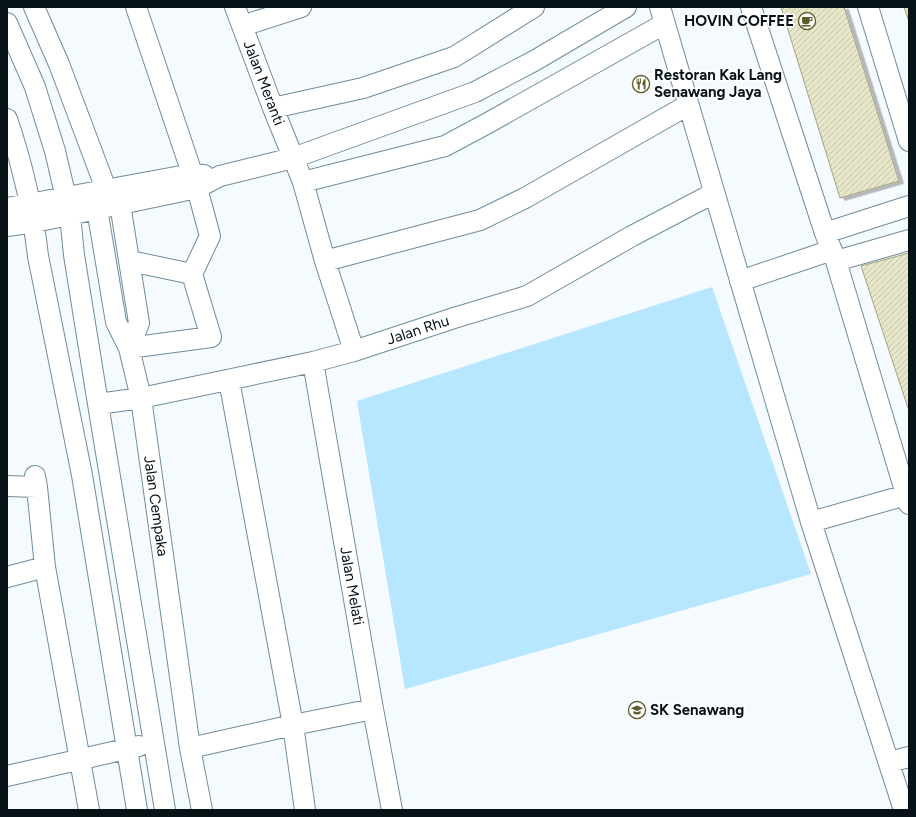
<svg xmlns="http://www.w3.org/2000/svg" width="916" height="817" viewBox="0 0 916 817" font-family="Figtree,sans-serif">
  <defs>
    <pattern id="building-hatch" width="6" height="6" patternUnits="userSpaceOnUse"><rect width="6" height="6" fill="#e7e6c9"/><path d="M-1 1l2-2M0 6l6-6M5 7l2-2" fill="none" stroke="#c5c4ac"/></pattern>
    <filter id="shadow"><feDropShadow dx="4.5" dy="2.5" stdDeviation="0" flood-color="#0004"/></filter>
  </defs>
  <rect width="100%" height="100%" fill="#f4fafd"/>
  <path fill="#b7e6ff" d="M712,287L811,574L405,689L357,401Z"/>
  <path fill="url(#building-hatch)" stroke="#a3a286" filter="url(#shadow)" d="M781,7H844L899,181L840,198Z
    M904,7H909V22Z
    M909,253V411L861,266Z"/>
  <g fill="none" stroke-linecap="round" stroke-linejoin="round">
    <g stroke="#708c9b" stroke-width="22">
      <path id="minor" d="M34,7L59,64L106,189
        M235,7L273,108L303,182L325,261L354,351
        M660,7L811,522L904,810
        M751,7L825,233L836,261L909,504
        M868,7L909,141
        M7,23L35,87L55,151L70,215L74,255L98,404L165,810
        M242,26L301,7
        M273,108L363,88L454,57L534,7
        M7,119C22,163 33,210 38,256L82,475L137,810
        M303,182L445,146L488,123L664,24
        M120,204L139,323L129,348L141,398L190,748L202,810
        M7,208L192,174L204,175
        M97,209L116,322L129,348
        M7,226L35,222L197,188L220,176L293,158L475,92L534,61L626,7
        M825,233L909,206
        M130,261L192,274
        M325,261L480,220L525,198L688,105
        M836,261L909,240
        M740,281L832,250
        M129,348L211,337L192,274L210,236L197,188L136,7
        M313,362L373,709L392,810
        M229,380L293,725L305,810
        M98,404L141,398L313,362L354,351L454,318L527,296L632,236L714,193
        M35,476L37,487L45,567L89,810
        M7,486L37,487
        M811,522L906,495
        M7,577L45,567
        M190,748L293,725L373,709
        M889,762L909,757
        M7,776L139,746"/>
    </g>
    <use href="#minor" stroke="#fff" stroke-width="20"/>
  </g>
  <defs>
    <g id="cafe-ring" transform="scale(0.9)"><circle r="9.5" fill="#fff" stroke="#605c29" stroke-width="1.5"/><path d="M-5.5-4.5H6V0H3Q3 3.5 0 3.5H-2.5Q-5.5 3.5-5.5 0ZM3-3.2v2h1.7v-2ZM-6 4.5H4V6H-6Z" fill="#605c29"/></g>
    <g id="restaurant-ring" transform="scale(0.9)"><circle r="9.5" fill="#fff" stroke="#605c29" stroke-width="1.5"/><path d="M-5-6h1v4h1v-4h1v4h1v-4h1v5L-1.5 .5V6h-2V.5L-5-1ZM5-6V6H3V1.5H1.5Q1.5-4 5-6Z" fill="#605c29"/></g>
    <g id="school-ring" transform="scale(0.9)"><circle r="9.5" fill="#fff" stroke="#605c29" stroke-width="1.5"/><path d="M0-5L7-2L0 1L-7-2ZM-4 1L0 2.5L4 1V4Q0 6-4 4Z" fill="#605c29"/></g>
  </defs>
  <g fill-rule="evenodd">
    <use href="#cafe-ring" x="807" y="21"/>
    <use href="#restaurant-ring" x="641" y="84"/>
    <use href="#school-ring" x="637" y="710"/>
  </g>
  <g text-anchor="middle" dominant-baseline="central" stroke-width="3" stroke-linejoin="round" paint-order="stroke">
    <g font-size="15" font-weight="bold" fill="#081318" stroke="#fff" text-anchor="start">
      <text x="794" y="21" text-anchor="end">HOVIN COFFEE</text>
      <text x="654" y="75">Restoran Kak Lang<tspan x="654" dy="17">Senawang Jaya</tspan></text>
      <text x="650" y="710">SK Senawang</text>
    </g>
    <g font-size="15" fill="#081318" stroke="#fff">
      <text transform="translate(264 83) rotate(69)">Jalan Meranti</text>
      <text transform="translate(418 330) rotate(-18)">Jalan Rhu</text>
      <text transform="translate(156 506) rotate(82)">Jalan Cempaka</text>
      <text transform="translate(352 586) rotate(80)">Jalan Melati</text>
    </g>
  </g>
  <rect width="916" height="817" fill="none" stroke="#081318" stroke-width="16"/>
</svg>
